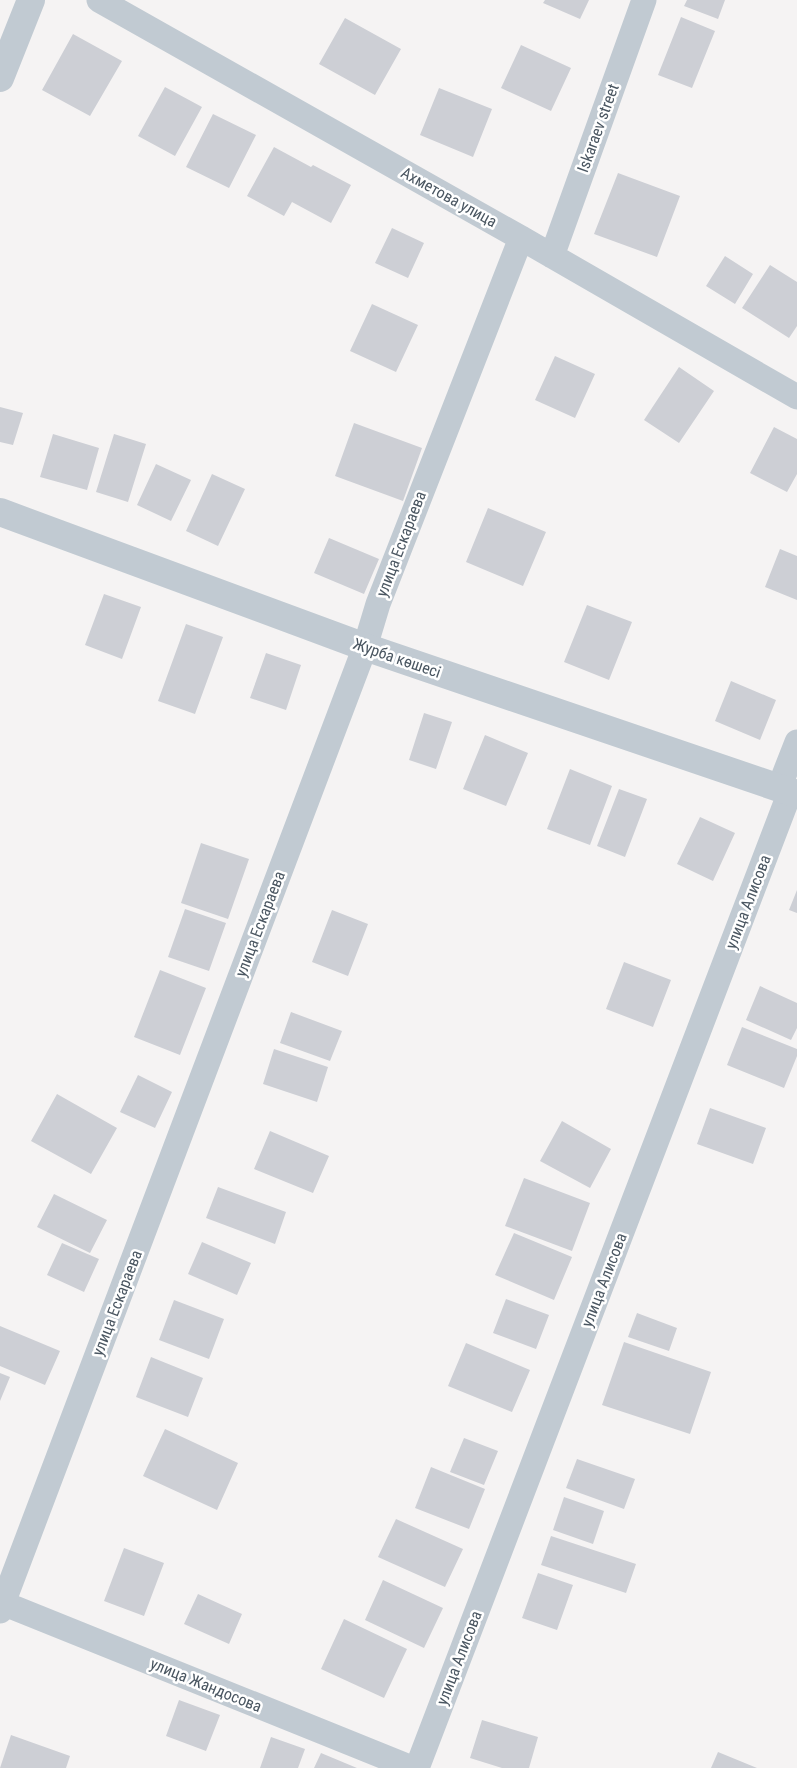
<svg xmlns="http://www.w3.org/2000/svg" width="797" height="1768" viewBox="0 0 797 1768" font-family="'Roboto Condensed',sans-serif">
  <rect width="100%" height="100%" fill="#f5f3f3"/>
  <path fill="#cdcfd5" d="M545,0H589L580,19L543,3Z
    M687,0H725L718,19L684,6Z
    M681,17L715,31L692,88L658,75Z
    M345,18L401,49L375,95L319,64Z
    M73,34L122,61L90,116L42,90Z
    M521,45L571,68L551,111L501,88Z
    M165,87L202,107L175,156L138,136Z
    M439,88L492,109L473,157L420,135Z
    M213,114L256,135L229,188L186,167Z
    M274,147L311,167L313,165L351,185L331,223L292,202L284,216L247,196Z
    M618,173L680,196L657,257L594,234Z
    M392,228L424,243L408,278L375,263Z
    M725,256L753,274L735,304L706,286Z
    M770,265L797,282V326L789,338L742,308Z
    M372,304L418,325L396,372L350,351Z
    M555,356L595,374L575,418L535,400Z
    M679,367L714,391L679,443L644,420Z
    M0,407L23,413L13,445L0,442Z
    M354,423L422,448L403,501L335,476Z
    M774,427L797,439V474L787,492L750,473Z
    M53,434L99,448L87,490L40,477Z
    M114,434L146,444L128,502L96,492Z
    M156,464L191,480L171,521L137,505Z
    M212,474L245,489L218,546L186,531Z
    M488,508L546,532L523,586L466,562Z
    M329,538L379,559L364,594L314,573Z
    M780,549L797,556V600L765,587Z
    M104,594L141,607L122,659L85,645Z
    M587,605L632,622L609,680L564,662Z
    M186,624L223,637L195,714L158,701Z
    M266,653L301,665L286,710L250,698Z
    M731,681L776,700L760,740L715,721Z
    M424,713L452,722L436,769L409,760Z
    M485,735L528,753L506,806L463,789Z
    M570,769L612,786L590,845L547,829Z
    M619,789L647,799L625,857L597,846Z
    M700,817L735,833L713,881L677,864Z
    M201,843L249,859L228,919L181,903Z
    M797,890V913L789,910Z
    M185,909L226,923L209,971L168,957Z
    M332,910L368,924L348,976L312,962Z
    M624,962L671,980L653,1027L606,1009Z
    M160,970L206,988L180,1055L134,1037Z
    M760,986L797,1003V1028L791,1040L746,1020Z
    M291,1012L342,1031L330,1061L280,1043Z
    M742,1027L797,1049V1056L784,1088L727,1065Z
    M274,1049L328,1067L317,1102L263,1084Z
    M138,1075L172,1092L155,1128L120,1112Z
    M57,1094L117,1128L91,1174L31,1141Z
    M710,1108L766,1128L753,1164L697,1144Z
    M562,1121L611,1149L590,1188L540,1161Z
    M270,1131L329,1156L313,1193L254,1169Z
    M524,1178L590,1203L572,1251L505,1226Z
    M218,1187L286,1212L275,1244L206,1218Z
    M54,1194L107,1220L90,1253L37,1227Z
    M514,1233L572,1257L554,1300L495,1275Z
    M202,1242L251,1263L237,1295L188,1274Z
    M62,1243L99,1259L84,1292L47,1275Z
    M506,1299L549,1315L536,1349L493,1333Z
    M174,1300L224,1319L209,1359L159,1340Z
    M637,1313L677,1328L669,1351L628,1337Z
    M0,1326L60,1351L45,1385L0,1366Z
    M624,1342L711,1372L690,1434L602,1405Z
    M466,1343L530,1370L512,1412L448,1386Z
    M151,1357L203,1378L188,1417L136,1397Z
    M0,1373L10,1377L0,1401Z
    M165,1429L238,1463L217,1510L143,1476Z
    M464,1438L498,1451L484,1485L450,1472Z
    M577,1459L635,1479L624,1509L566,1488Z
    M431,1467L485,1489L469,1529L415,1508Z
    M564,1497L604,1511L593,1544L553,1530Z
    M396,1519L463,1549L445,1587L378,1557Z
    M551,1536L636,1564L626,1593L541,1565Z
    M124,1548L164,1563L144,1616L104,1601Z
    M538,1573L573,1585L557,1630L522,1618Z
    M383,1580L443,1608L424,1648L365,1620Z
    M198,1594L242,1614L229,1644L184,1624Z
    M344,1619L407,1649L384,1698L321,1669Z
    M179,1700L220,1715L206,1751L166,1736Z
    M482,1720L538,1737L529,1768H502L470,1758Z
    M11,1735L70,1756L66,1768H0Z
    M271,1737L305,1749L298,1768H260Z
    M718,1752L757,1768H711Z
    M321,1753L357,1768H314Z"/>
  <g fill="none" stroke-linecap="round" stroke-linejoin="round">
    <path stroke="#c1cad2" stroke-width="25" d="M99,0L521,238L797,397
      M552,256L644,0
      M779,788L797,742
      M0,1602L412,1768
      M0,1611L365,647L378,604L521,238
      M417,1768L790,792"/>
    <path stroke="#c1cad2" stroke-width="28" d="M0,78L31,0
      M0,512L365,647L797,794"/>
  </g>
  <g text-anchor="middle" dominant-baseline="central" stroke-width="5" stroke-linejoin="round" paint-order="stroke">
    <g font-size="16" fill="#4a5661" stroke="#fff">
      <text transform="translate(598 128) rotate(-70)">Iskaraev street</text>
      <text transform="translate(449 197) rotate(29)">Ахметова улица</text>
      <text transform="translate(401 544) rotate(-69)">улица Ескараева</text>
      <text transform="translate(397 658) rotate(19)">Журба көшесі</text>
      <text transform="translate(748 902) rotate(-69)">улица Алисова</text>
      <text transform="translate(260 924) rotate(-69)">улица Ескараева</text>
      <text transform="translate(604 1280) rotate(-69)">улица Алисова</text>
      <text transform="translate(117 1303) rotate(-69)">улица Ескараева</text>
      <text transform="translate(459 1658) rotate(-69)">улица Алисова</text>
      <text transform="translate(206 1685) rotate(22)">улица Жандосова</text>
    </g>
  </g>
</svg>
